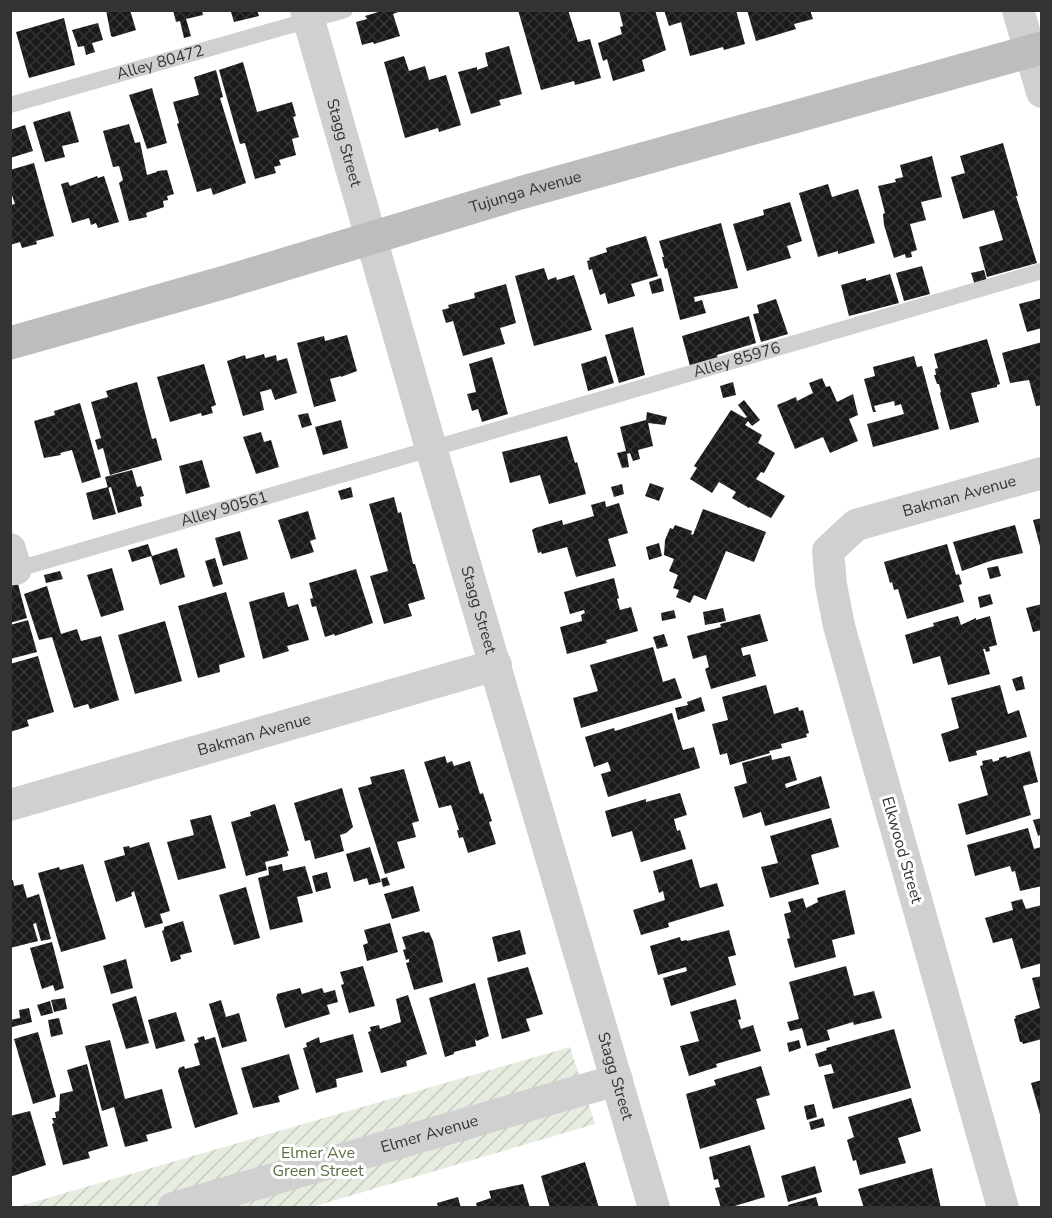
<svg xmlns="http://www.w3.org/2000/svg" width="1052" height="1218" viewBox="0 0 1052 1218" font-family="'Nunito Sans',sans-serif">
  <defs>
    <pattern id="garden-furrows" width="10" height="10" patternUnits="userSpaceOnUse" patternTransform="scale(1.5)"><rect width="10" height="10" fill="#e6ecdf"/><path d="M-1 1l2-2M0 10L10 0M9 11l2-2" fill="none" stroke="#c6cbc0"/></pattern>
    <pattern id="building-cross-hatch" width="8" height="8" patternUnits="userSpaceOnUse" patternTransform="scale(1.5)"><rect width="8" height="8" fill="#1a1a1a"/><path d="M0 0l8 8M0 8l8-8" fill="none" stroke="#333"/></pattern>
  </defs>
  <rect width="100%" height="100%" fill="#fff"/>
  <path fill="url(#garden-furrows)" d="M570,1047L595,1124L312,1207L13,1208Z"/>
  <path fill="url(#building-cross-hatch)" d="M106,10H130L136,30L113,37L111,36Z
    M173,10H202L203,15L186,19L191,36L184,38L180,21L176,22Z
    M238,10H257L259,16L234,22L231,12Z
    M385,10H404L393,14L400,36L374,44L373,42L362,45L356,22L367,19L365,16Z
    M518,10H568L578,42L590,39L601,78L575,85L574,81L541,90Z
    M619,10H655L666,50L642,60L645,71L613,81L607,59L603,61L598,43L622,34L620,27L623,26Z
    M664,10H736L745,44L724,50L723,47L690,56L681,22L669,26Z
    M747,10H810L813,19L794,24L796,29L756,41Z
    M64,18L75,65L29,78L16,32Z
    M98,23L103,40L92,43L95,52L86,55L84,46L78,47L72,30Z
    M509,46L522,94L499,100L501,105L471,114L458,72L477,67V70L488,66L485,53Z
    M404,56L409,71L425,66L429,80L446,75L461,125L439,132L438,128L405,138L384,62Z
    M243,62L257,112L292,102L296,116L293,117L299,137L292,139L296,155L279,160L281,165L274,167L276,173L255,179L245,143L240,144L219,70Z
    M216,70L223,97L220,98L246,183L213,195L211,188L197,192L177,124L179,123L173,102L199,95L194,77Z
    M152,88L167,143L147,149L129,95Z
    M70,111L79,142L62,146L65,157L45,162L33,122Z
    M129,124L135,143L140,142L147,175L157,172V171L167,170L174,194L167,196L168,200L163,201L164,207L146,213L147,217L129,221L119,183L123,180L119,166L113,167L103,131Z
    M25,125L33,151L10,158V130Z
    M1003,143L1018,196H1016L1037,263L987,277L979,247L1003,240L994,210L963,219L951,177L965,173L960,156Z
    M932,156L942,197L921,202L926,220L910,224L917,250L911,252L912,257L906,258L905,254L894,258L884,225L883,214L885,213L878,186L896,182L895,179L903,177L900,165Z
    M34,163L54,236L36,241L37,244L22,248L20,242L10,245V205L15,204L10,189V170Z
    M97,176L98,178L104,176L119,222L98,228L96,223L91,225L89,218L72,223L61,184L68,182L70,186Z
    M828,184L832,197L858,189L875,243L838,254V251L818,257L799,193Z
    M790,202L802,241L787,246L791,258L747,271L733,224L764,215L763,210Z
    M721,223L738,288L694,297L695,302L702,300L706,313L680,320L667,268L665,269L662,257H664L659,241Z
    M646,236L658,276L631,284L635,296L608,304L605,293L600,295L592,269L589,270L587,261L590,260L589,258L607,252L606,248Z
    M922,266L930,294L904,301L896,273Z
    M544,268L548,280L556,277L557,280L574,275L592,330L534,346L515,276Z
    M984,270L987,281L975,285L971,273Z
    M890,274L899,303L849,316L841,285L866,278V281Z
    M661,278L664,291L652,294L649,282Z
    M506,284L516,323L500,328L505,344L463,356L453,321L446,323L442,310L449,308L448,305L475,298L474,293Z
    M1042,298V328L1027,332L1019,304Z
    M776,299L788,334L761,342L753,314L759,313L757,305Z
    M749,316L756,343L717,355L718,358L690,366L682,336Z
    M633,327L645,375L619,383L605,335Z
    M347,335L357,371L341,377V376L330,379L336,401L314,407L297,343L324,336L325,341Z
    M987,339L1000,384L997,385V387L971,393L979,422L950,430L940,393L941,392L939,384H937L934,375H936L935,369L938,368L934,354Z
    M1042,342V405L1036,406L1029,380L1010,383L1002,353Z
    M264,354L265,358L276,355L277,361L287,358L297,393L275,400L271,389L260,392L264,410L243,416L227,361L245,355L246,359Z
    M606,356L614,383L588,391L581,364Z
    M914,356L917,367L922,366L939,429L873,447L867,424L904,414L901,404L895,406L894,401L874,406L876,412H873L864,379L875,376L873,367Z
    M492,357L508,414L482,422L478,409L472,411L467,394L476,392L469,364Z
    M204,364L216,405L211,407L213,413L202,416L201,413L170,422L157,377Z
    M822,378L826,387L830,386L837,402L853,394L858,415L849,419L858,441L830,453L823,437L795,449L777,405L796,397L797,401L813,393L809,383Z
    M137,382L152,439L156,438L162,460L110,475L103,448L98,450L95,440L101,438L91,402L108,397L106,391Z
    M733,382L736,395L723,398L720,386Z
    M744,400L760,420L752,426L748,421L745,425L762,435L758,443L775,453L764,473L761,472L756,479L785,496L771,518L750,507L749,508L732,498L736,492L719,482L712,493L690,479L697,468L694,466L731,410L745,418L747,417L738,405Z
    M80,403L101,477L82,483L72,450L60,453L61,455L44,458L34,421L55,415L54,411Z
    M647,412L667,417L665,425L648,423L653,446L638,450L640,459L633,461L630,453L627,454L629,467L622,468L617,453L626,451L620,427L646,420Z
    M308,413L312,425L302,428L298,415Z
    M341,420L348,448L323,455L315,427Z
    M261,432L264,442L271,440L279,467L256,474L243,437Z
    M567,436L575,463L577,462L586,494L549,504L540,475L510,483L502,452Z
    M202,460L210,487L186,494L179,466Z
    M132,470L137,487L141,486L144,496L140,497L142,506L118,513L111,487L108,488L105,477Z
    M650,483L664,488L659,501L645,496Z
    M622,484L624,494L614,497L611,487Z
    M108,487L116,514L93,520L86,493Z
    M351,487L353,497L341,500L338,491Z
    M394,497L398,513L401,512L413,564H415L425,599L408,604L412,616L384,624L370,576L388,571L369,504Z
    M605,501L606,507L619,503L628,533L608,539L616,566L576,577L567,547L542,554L541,552L538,553L532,530L535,528L562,520L563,525L594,516L591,505Z
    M703,509L766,532L754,562L726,551L706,600L694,595L690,603L676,597L679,590L673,588L678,575L669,571L674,559L664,555L665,540L670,528L673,529L675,525L692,531L691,534L693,535Z
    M308,511L316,539L310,541L314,552L291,559L278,520Z
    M1042,518V550H1041L1033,520Z
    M1015,525L1023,553L993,560L962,571L953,542Z
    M240,531L248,559L223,566L215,538Z
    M659,543L662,556L649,560L646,547Z
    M148,544L152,556L177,548L185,577L160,585L151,556L132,562L128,550Z
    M947,544L956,575L959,574L962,584L959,585L964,602L907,619L898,589L894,590L892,582L890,583L884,562Z
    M215,558L223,584L213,587L205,561Z
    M998,566L1001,576L990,579L987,568Z
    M112,568L124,610L101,617L87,575Z
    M356,569L373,623L335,636L334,634L325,637L316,606L312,607L310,599L313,598L309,583Z
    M60,571L63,579L46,583L44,575Z
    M614,578L619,598L617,599L620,610L631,607L638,631L606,640L607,643L567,654L560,627L582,621L581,615L585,613L584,610L570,614L564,592Z
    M18,584L27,618L10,623V586Z
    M47,586L61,634L77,629L81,641L101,636L119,700L90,709L88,704L74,708L52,637L39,640L24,594Z
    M226,592L245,657L219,665L220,672L198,678L178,606Z
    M284,592L288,607L298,604L309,640L287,646L289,651L263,659L249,602Z
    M990,594L993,604L980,608L978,597Z
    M1042,604V630L1033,632L1026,608Z
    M723,608L726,621L705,625L703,612Z
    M674,610L676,618L662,621L661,613Z
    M760,614L768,641L741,648L743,656L750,654L756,676L711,689L705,669L709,667L706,655L693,659L687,636L721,627L720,624Z
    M958,616L961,625L976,618V620L990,616L997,645L989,647L990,651L986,652L985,649H983L990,674L948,685L940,656L913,664L905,635L934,626L933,623Z
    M28,620L37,652L10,659V625Z
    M165,621L182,681L135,694L118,635Z
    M664,634L668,646L657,649L653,637Z
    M653,647L663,682L675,678L682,698L581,728L573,698L598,691L590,665Z
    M38,656L54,712L27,720L29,726L10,732V664Z
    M1022,676L1025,689L1016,691L1012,679Z
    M766,685L774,714L798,707L799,711L803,710L809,733L806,734L807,737L781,744L782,748L769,751L770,753L730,765L727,753L720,755L712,724L728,720L722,697Z
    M1000,685L1008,714L1019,710L1027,737L976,751L977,755L949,762L941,734L959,728L951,698Z
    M701,697L705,711L678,720L675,708L688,705L687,702Z
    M672,713L683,750L694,747L700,768L608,797L601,774L611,771L608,762L594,767L585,737L614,728L615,731Z
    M1030,751L1038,782L1023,786L1031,815L966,835L958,804L988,795L980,766L983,765L982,761L992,759L993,762L999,760V758L1006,756L1007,758Z
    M771,755L772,760L790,756L797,780L785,784L786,788L821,776L830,808L765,826L761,812L743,818L734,787L747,783L742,763Z
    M445,756L447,763L452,761L454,766L470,761L480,794L483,793L492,821L489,822L496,844L468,853L463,837L459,838L457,830H459L451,805L439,808L424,762Z
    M404,769L419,821L412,823L416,837L397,842L405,868L385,874L358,788L372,784L370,777Z
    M342,788L353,827L346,833L340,835L344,851L315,859L310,840L305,841L294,803Z
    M680,793L687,815L674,819L677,831L680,830L686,849L641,862L632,831L612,837L605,811L646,799V802Z
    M275,804L289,851H287L288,856L265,862L267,870L246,876L231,822L251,816L250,812Z
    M211,815L226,868L178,880L167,842L194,835L190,820Z
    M831,818L839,847L811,855L819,884L770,898L761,867L778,863L770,836Z
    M1042,818V834L1038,836L1033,820Z
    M1028,828L1034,849L1041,847L1042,850V886L1020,891L1015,871L1012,872L1010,866L975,876L967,845Z
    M149,842L170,911L160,914L163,923L145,928L134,891L131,893L132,896L116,902L104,861L125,855L123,847L129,846L130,848Z
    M370,847L381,882L369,885L367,878L354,882L346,854Z
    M692,859L700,888L717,883L724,906L668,923L669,927L641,935L633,910L665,900L663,891L659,893L653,871Z
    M83,864L106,939L61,952L38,873L59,867L60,870Z
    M282,864L283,871L305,866L313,893L297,897L303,922L270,930L258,878L269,875L268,867Z
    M327,872L331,888L316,892L312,876Z
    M387,877L390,885L383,887L381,879Z
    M13,880L14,886L23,884L27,898L39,894L51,939L41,941L36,923L33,924L38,941L10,948V881Z
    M413,886L420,911L392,919L384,894Z
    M246,887L260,938L234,945L219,895Z
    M845,890L855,934L832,940L836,957L795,968L787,939L790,938L784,914L791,912L788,902L803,898L806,908L818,902L817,898Z
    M1022,899L1026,909L1042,905V963L1021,969L1012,938L993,943L985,918L1013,910L1011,902Z
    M183,921L192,952L180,955L181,959L171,962L162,931L164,930V927Z
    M390,923L398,952L367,961L363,945L368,943L364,930Z
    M520,930L526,954L498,962L492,937Z
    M729,930L736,955L728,957L736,985L671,1006L663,978L687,971L686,967L658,975L650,946L680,937L681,941L687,940V941Z
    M424,931L425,933L429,932L433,941L443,982L414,990L406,963L409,962V959L406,960L403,950L406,949L402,937Z
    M52,942L64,988L55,991L53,985L42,989L30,948Z
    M126,959L133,988L111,994L103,966Z
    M363,966L375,1006L349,1013L341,985L344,984L340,972Z
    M846,966L854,996L874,991L882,1018L854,1025L853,1022L827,1030L830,1040L807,1046L802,1028L790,1031L787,1022L799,1019L789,982Z
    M528,967L543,1014L526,1019L530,1031L502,1039L487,978Z
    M1042,976V1039L1023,1044L1022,1042H1020L1014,1019L1016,1018L1015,1016L1040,1008L1032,978Z
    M475,983L489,1036L477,1041L475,1039L476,1046L454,1052V1054L445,1057L429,998Z
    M300,988L302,994L322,988L324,993L335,990L338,1002L327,1005L330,1014L285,1028L276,997L277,996V994Z
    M408,995L427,1054L406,1061L407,1066L381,1073L368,1032L371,1031L370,1027L379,1025L380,1029L401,1022L396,999Z
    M136,996L149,1043L126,1049L112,1004Z
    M65,998L67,1009L54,1012L51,1000Z
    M736,999L741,1019L738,1020L741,1029L753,1025L761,1051L716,1064L717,1067L689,1076L680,1046L699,1041L690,1012Z
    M221,1000L226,1017L239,1013L247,1041L222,1048L209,1004Z
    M50,1001L53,1013L41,1016L37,1005Z
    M29,1008L32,1022L12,1027L10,1020L20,1018L19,1010Z
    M176,1012L185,1041L156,1049L148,1020Z
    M59,1018L63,1034L51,1037L48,1020Z
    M894,1029L911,1088L833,1109L824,1075L834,1073L831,1064L819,1067L815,1054L827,1050L826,1048Z
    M38,1032L56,1097L33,1104L14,1039Z
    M353,1034L363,1072L336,1079L337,1087L316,1093L303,1048L307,1047L306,1043L319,1037L320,1043Z
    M204,1036L205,1040L215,1037L238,1114L195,1128L178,1071L179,1068L184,1066L185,1069L200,1065L194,1044L199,1042L197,1038Z
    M110,1040L125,1099L162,1089L172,1128L146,1135L148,1141L125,1147L114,1107L102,1111L85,1046Z
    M799,1040L801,1048L789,1052L787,1043Z
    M289,1054L299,1089L278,1096L280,1102L253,1108L241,1068Z
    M87,1064L108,1146L88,1152L90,1158L63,1165L52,1124L54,1123L52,1118H56L55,1112L59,1111L60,1094L73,1091L67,1070Z
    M761,1066L770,1095L756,1099L765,1129L700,1149L686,1094L716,1085L714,1080Z
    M1042,1080V1118H1041L1031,1083Z
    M911,1098L921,1131L898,1138L906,1163L860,1175L856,1160L853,1161L847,1140L854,1137L848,1117Z
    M814,1104L817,1117L807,1120L804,1106Z
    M30,1111L46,1165L10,1177V1116Z
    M823,1118L825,1126L811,1130L809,1122Z
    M750,1145L765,1197L728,1208H721L715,1188L720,1187L718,1179L714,1180L709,1157Z
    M585,1162L599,1208H550L541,1176Z
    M815,1166L822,1192L788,1202L781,1176Z
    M932,1168L941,1208H864L858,1189Z
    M523,1184L530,1208H477L476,1203L491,1198L489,1191Z
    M458,1197L461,1208H438L437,1203Z
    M816,1197L819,1208H789L788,1205Z"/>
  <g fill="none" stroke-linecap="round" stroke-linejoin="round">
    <g stroke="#d0d0d0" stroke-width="16">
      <path id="s1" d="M10,105L345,10"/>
      <path id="s2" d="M11,571L1042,271"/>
    </g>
    <g stroke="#d0d0d0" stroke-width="32">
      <path id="s3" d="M306,10L431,448L654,1208"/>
      <path d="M1018,10L1042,92"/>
      <path d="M10,549L16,569"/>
      <path id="s4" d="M10,805L496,665"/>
      <path id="s5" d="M173,1208L617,1080"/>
      <path id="s6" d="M1003,1208L839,626L831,585L828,551L856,525L1042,473"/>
    </g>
    <path stroke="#bdbdbd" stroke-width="33" id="s7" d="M10,343L229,281L520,193L1042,48"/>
  </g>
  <g text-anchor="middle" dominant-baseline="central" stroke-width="6" stroke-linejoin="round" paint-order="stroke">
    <g font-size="16" fill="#333" stroke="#fff">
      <text stroke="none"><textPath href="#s1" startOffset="156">Alley 80472</textPath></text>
      <text stroke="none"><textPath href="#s3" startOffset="138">Stagg Street</textPath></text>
      <text stroke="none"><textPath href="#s7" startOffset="537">Tujunga Avenue</textPath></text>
      <text stroke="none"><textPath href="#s2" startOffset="756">Alley 85976</textPath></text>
      <text stroke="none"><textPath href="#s6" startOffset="826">Bakman Avenue</textPath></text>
      <text stroke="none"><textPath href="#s2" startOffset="222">Alley 90561</textPath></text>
      <text stroke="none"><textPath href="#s3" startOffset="624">Stagg Street</textPath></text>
      <text stroke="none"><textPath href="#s4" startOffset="254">Bakman Avenue</textPath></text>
      <text transform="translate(902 850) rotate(74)">Elkwood Street</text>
      <text stroke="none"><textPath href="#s3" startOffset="1110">Stagg Street</textPath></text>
      <text stroke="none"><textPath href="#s5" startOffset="267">Elmer Avenue</textPath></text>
    </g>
    <g font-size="16" fill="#56703f" stroke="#fff">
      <text x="318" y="1153">Elmer Ave<tspan x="318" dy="18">Green Street</tspan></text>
    </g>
  </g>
  <rect width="1052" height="1218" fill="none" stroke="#333333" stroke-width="24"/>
</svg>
